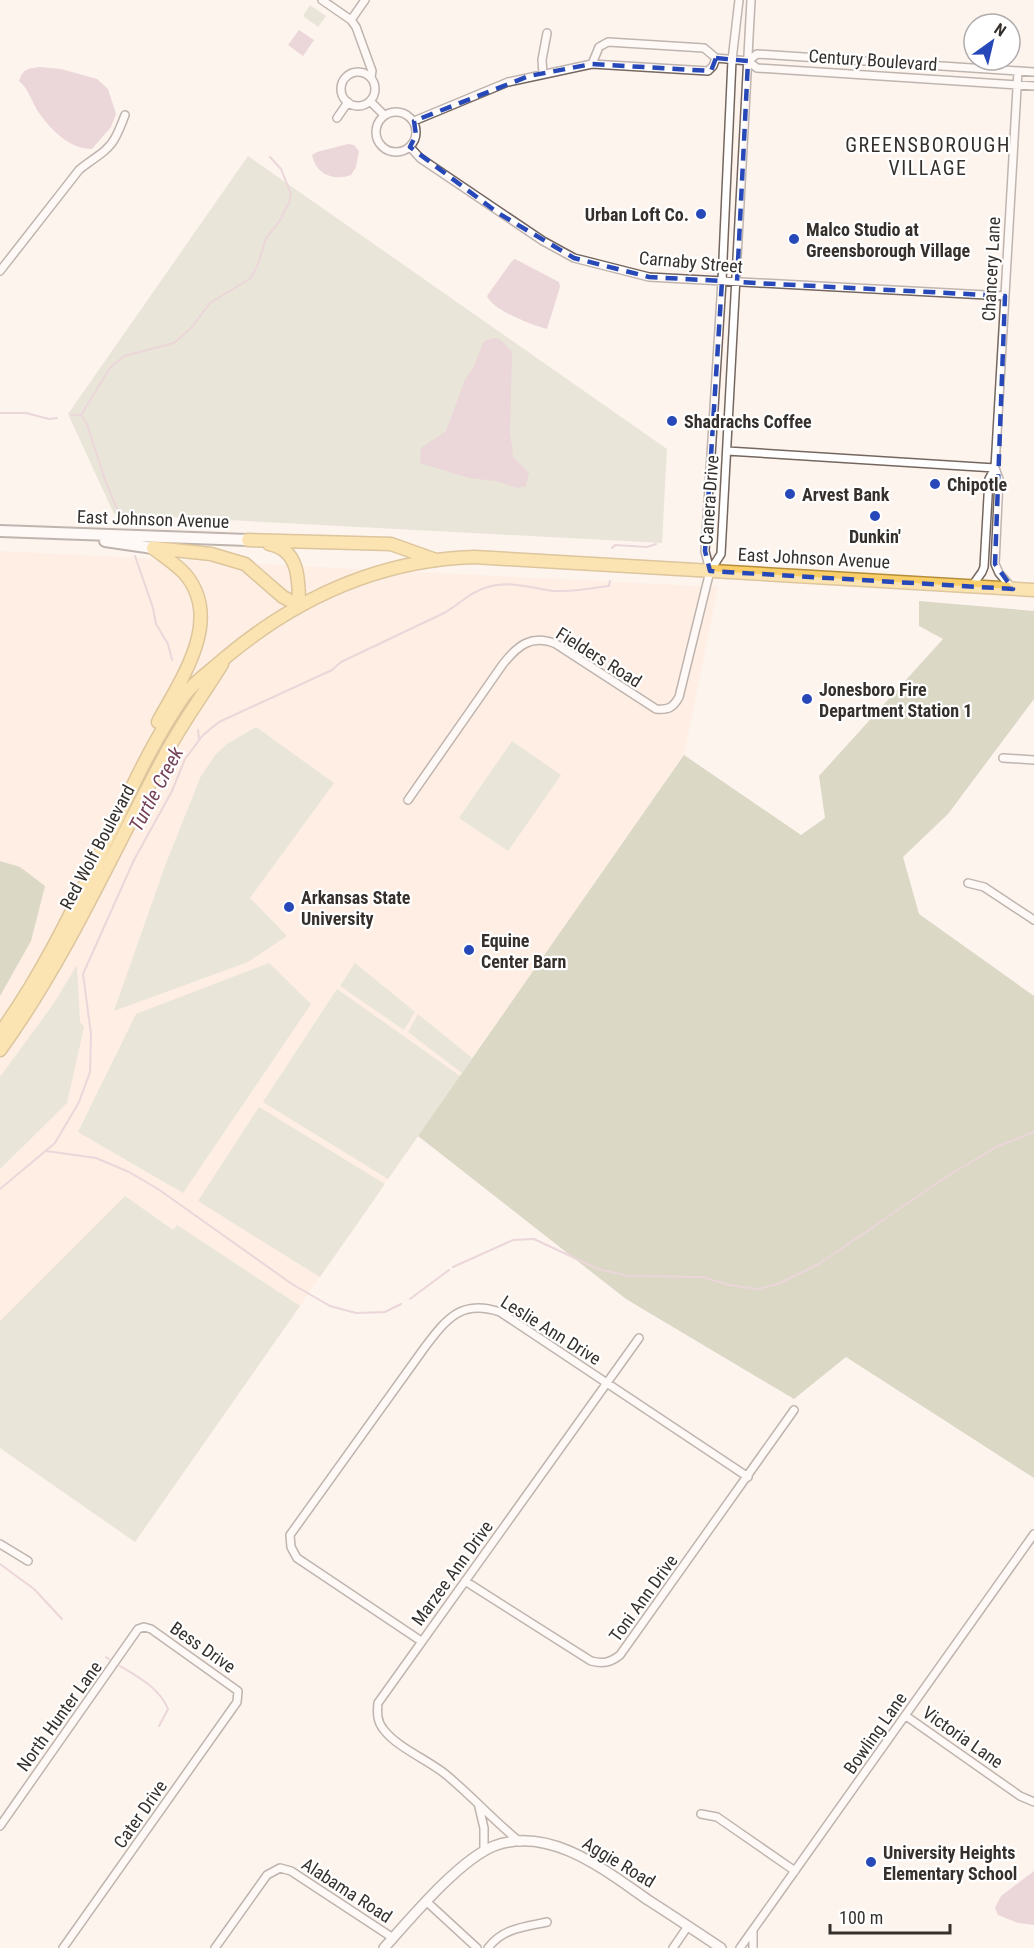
<svg xmlns="http://www.w3.org/2000/svg" width="1034" height="1948" viewBox="0 0 1034 1948" font-family="'Roboto Condensed',sans-serif">
  <rect width="100%" height="100%" fill="#fef4ee"/>
  <path fill="#fee7d8" d="M0,551L718,587L684,755L135,1542L0,1448Z"/>
  <path fill="#d1d3bf" d="M310,5L326,16L318,27L303,16Z
    M248,156L667,449L662,543L114,514L68,414Z
    M256,727L334,783L250,898L287,936L248,962L114,1011L165,866L201,776L216,754L227,744Z
    M512,741L561,775L508,851L459,818Z
    M269,963L311,1004L183,1193L78,1132L136,1014Z
    M355,963L415,1012L404,1030L340,986Z
    M77,965L80,1022L84,1027L67,1103L0,1169V1077L54,1003Z
    M337,989L460,1076L388,1179L263,1102Z
    M418,1014L472,1058L462,1073L408,1032Z
    M259,1107L385,1184L320,1277L198,1201Z
    M125,1196L173,1230L177,1225L300,1306L135,1542L0,1448V1321Z"/>
  <path fill="#b1b596" d="M919,601L1034,611V699L948,814L903,857L919,914L1034,996V1478L846,1357L794,1399L626,1299L418,1136L684,755L801,835L825,818L819,776L943,639L919,626Z
    M0,861L20,867L45,886L31,941L0,996Z"/>
  <path fill="#d4b1be" d="M299,30L314,40L303,56L288,45Z
    M40,67L61,69L97,79L108,89L116,114L111,127L92,149C70,149 52,131 39,113C32,103 29,89 19,81C23,69 28,68 40,67Z
    M348,144L354,145L359,151L356,167L351,175C334,181 316,175 312,155L317,152Z
    M515,259L559,282L560,287L547,329C534,326 492,310 487,296L512,261Z
    M495,338L501,340L512,352L510,434L513,453L512,456L529,473L526,486L517,488L496,481L469,478L420,463L421,448L446,431L465,380L474,366L484,341Z
    M1034,1871V1925L1018,1923L998,1915L995,1908L1001,1896Z"/>
  <g fill="none" stroke-linecap="round" stroke-linejoin="round">
    <path stroke="#d4b1be" stroke-width="2" d="M0,413H26L49,419L57,418
      M72,415H81
      M121,519L104,477L87,424L81,415L110,368L124,356L174,343L191,328L210,303L251,278L258,264L266,238L279,222L289,203L291,194L281,169L270,157
      M612,548L615,545L647,547L656,544
      M135,556L153,608L156,624L168,644L172,660
      M198,730L199,739
      M46,1151L96,1158L129,1172L158,1189L292,1284L330,1306L356,1313L385,1312L401,1304
      M0,1189L55,1143L79,1102L90,1072L91,1034L83,974L134,860L172,791L185,759L203,735L219,722L332,670L341,662L444,613C459,605 471,591 488,587C509,580 531,588 553,591C571,592 591,588 609,586L610,581
      M453,1267L513,1240L534,1239L598,1269L628,1276L703,1277L729,1285L758,1289L778,1284L819,1264L946,1177L998,1146L1034,1132
      M410,1299L449,1270
      M0,1564L34,1589L62,1619
      M106,1657L109,1659
      M120,1666C139,1677 160,1689 168,1709L159,1726"/>
    <g stroke="#75675f" stroke-width="10">
      <path id="minor" d="M322,0L351,20L356,27L372,71L371,77
        M351,20L365,0
        M748,61L757,54L1034,72
        M592,64L599,47L608,42L704,48L716,58L748,61L757,68L1034,86
        M341 89a17 17 0 1 1 34 0a17 17 0 1 1-34 0Z
        M543,74L542,60L547,33
        M370,101L384,115
        M376 132a20 20 0 1 1 40 0a20 20 0 1 1-40 0Z
        M337,118L348,102
        M414,121L508,82L592,64L708,71L713,66L716,58
        M410,147L420,158L543,241L574,258L649,277L1005,296
        M0,271L79,170C90,160 108,152 115,138C119,131 122,123 125,115
        M727,451L995,468L1018,71
        M710,571L705,551L722,281L732,60L739,0
        M972,586L982,572L984,567L989,479L995,468L999,479L995,564L999,573L1011,587
        M1003,758L1034,760
        M408,800L503,664C518,645 532,634 556,644L656,709C668,710 673,708 679,697L710,571L721,554L751,0
        M968,883L984,887L1034,920
        M0,1544L28,1561
        M465,1581L591,1661C603,1664 610,1663 620,1655L794,1410
        M421,1641L297,1558L291,1547L290,1535L425,1347C447,1318 462,1299 500,1312L748,1477
        M906,1716L1020,1796L1034,1802
        M479,1807L484,1828V1852
        M701,1814L717,1817L795,1871
        M0,1826L138,1629L144,1627L151,1629L238,1691L237,1702L63,1948
        M520,1842C493,1820 471,1795 444,1773C426,1759 397,1747 384,1730C377,1722 377,1713 378,1703L639,1338
        M427,1902L477,1948
        M215,1948L267,1875L280,1868L291,1871L393,1938
        M488,1948C503,1928 524,1927 547,1922
        M673,1948L688,1926
        M740,1948L1034,1534
        M753,1948V1931"/>
    </g>
    <g stroke="#75675f" stroke-width="12">
      <path id="tertiary" d="M384,1948C410,1919 459,1860 494,1846C550,1825 606,1871 648,1900C673,1916 697,1932 721,1948"/>
    </g>
    <g stroke="#75675f" stroke-width="14">
      <path id="secondary" d="M0,531L248,540
        M105,541L153,548"/>
    </g>
    <g stroke="#b58e3b" stroke-width="15">
      <path id="trunk" d="M248,540L391,544L433,559
        M269,544C299,549 299,580 299,605
        M153,548C163,556 176,564 185,574C224,620 181,679 158,722
        M154,548L211,554L245,564L283,597L299,605
        M0,1033C48,967 82,890 118,817C137,776 157,735 183,697C195,680 211,671 226,657C298,597 379,560 474,557L1034,590
        M0,1050C66,959 111,855 164,757C181,724 203,695 222,664"/>
    </g>
    <use href="#minor" stroke="#fff" stroke-width="7"/>
    <use href="#tertiary" stroke="#fff" stroke-width="9"/>
    <use href="#secondary" stroke="#fff" stroke-width="10"/>
    <use href="#trunk" stroke="#face68" stroke-width="12"/>
  </g>
  <path d="M0 0H1034V1948H0ZM716,58L748,61L737,282L1005,296L995,564L1013,589L710,571L705,551L722,281L649,277L574,258L498,213L410,147L416,135L414,121L529,76L592,64L711,71Z" fill="#fef4ee" fill-opacity=".55" fill-rule="evenodd"/>
  <path fill="none" stroke="#2748b8" stroke-width="4.5" stroke-dasharray="12 8" stroke-linejoin="round" d="M716,58L748,61L737,282L1005,296L995,564L1013,589L710,571L705,551L722,281L649,277L574,258L498,213L410,147L416,135L414,121L529,76L592,64L711,71Z"/>
  <g fill="#2748b8" stroke="#fff" stroke-width="2">
    <circle cx="701" cy="214" r="6"/>
    <circle cx="794" cy="239" r="6"/>
    <circle cx="672" cy="421" r="6"/>
    <circle cx="935" cy="484" r="6"/>
    <circle cx="790" cy="494" r="6"/>
    <circle cx="875" cy="516" r="6"/>
    <circle cx="807" cy="699" r="6"/>
    <circle cx="289" cy="907" r="6"/>
    <circle cx="469" cy="950" r="6"/>
    <circle cx="871" cy="1862" r="6"/>
  </g>
  <g text-anchor="middle" dominant-baseline="central" stroke-width="4.5" stroke-linejoin="round" paint-order="stroke">
    <g font-size="18" fill="#36302c" stroke="#fff">
      <text transform="translate(873 60) rotate(4)">Century Boulevard</text>
      <text transform="translate(691 262) rotate(5)">Carnaby Street</text>
      <text transform="translate(991 269) rotate(-87)">Chancery Lane</text>
      <text transform="translate(709 500) rotate(-86)">Canera Drive</text>
      <text transform="translate(153 519) rotate(2)">East Johnson Avenue</text>
      <text transform="translate(814 558) rotate(3)">East Johnson Avenue</text>
      <text transform="translate(599 657) rotate(32)">Fielders Road</text>
      <text transform="translate(97 847) rotate(-62)">Red Wolf Boulevard</text>
      <text transform="translate(551 1330) rotate(32)">Leslie Ann Drive</text>
      <text transform="translate(452 1573) rotate(-54)">Marzee Ann Drive</text>
      <text transform="translate(643 1598) rotate(-54)">Toni Ann Drive</text>
      <text transform="translate(203 1647) rotate(35)">Bess Drive</text>
      <text transform="translate(59 1716) rotate(-54)">North Hunter Lane</text>
      <text transform="translate(875 1733) rotate(-55)">Bowling Lane</text>
      <text transform="translate(963 1737) rotate(35)">Victoria Lane</text>
      <text transform="translate(140 1814) rotate(-55)">Cater Drive</text>
      <text transform="translate(619 1862) rotate(31)">Aggie Road</text>
      <text transform="translate(347 1890) rotate(33)">Alabama Road</text>
    </g>
    <g font-size="18" font-weight="bold" fill="#36302c" stroke="#fff" text-anchor="start">
      <text x="689" y="214" text-anchor="end">Urban Loft Co.</text>
      <text x="806" y="229">Malco Studio at<tspan x="806" dy="21">Greensborough Village</tspan></text>
      <text x="684" y="421">Shadrachs Coffee</text>
      <text x="947" y="484">Chipotle</text>
      <text x="802" y="494">Arvest Bank</text>
      <text x="875" y="536" text-anchor="middle">Dunkin'</text>
      <text x="819" y="689">Jonesboro Fire<tspan x="819" dy="21">Department Station 1</tspan></text>
      <text x="301" y="897">Arkansas State<tspan x="301" dy="21">University</tspan></text>
      <text x="481" y="940">Equine<tspan x="481" dy="21">Center Barn</tspan></text>
      <text x="883" y="1852">University Heights<tspan x="883" dy="21">Elementary School</tspan></text>
    </g>
    <g font-size="20" letter-spacing="1.5" fill="#36302c" stroke="#fff">
      <text x="928" y="145">GREENSBOROUGH<tspan x="928" dy="23">VILLAGE</tspan></text>
    </g>
    <g font-size="20" font-style="italic" fill="#764458" stroke="#fff">
      <text transform="translate(156 789) rotate(-62)">Turtle Creek</text>
    </g>
  </g>
  <g transform="translate(992 42) rotate(34)"><circle r="28" fill="#ffffff" stroke="#afacab" stroke-width="1.5"/>
  <path d="M0-4.5L10 22L0 15L-10 22Z" fill="#2748b8"/>
  <text y="-9" font-size="16" font-weight="bold" text-anchor="middle" fill="#36302c">N</text>
  </g>
  <path d="M830 1924v9h120v-9" fill="none" stroke="#36302c" stroke-width="3"/>
  <text x="839" y="1924" font-size="18" fill="#36302c" stroke="#ffffff" stroke-width="4.5" paint-order="stroke">100 m</text>
</svg>
